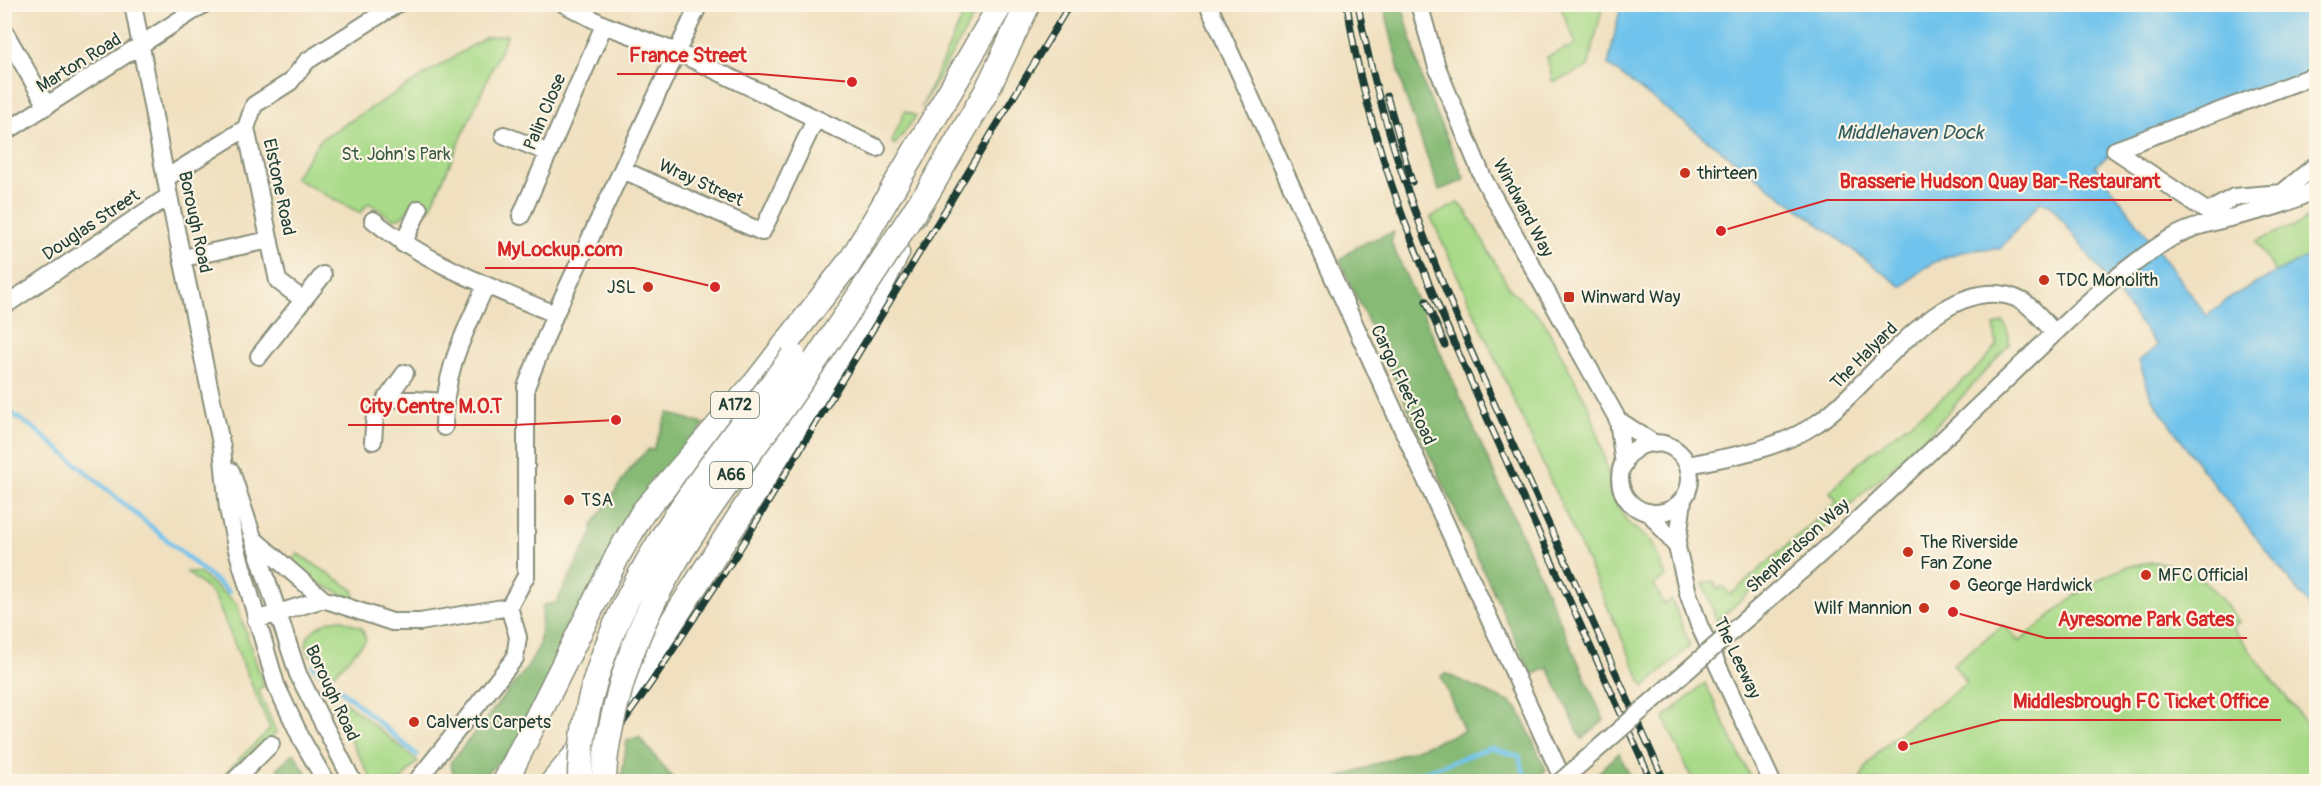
<svg xmlns="http://www.w3.org/2000/svg" width="2321" height="786" font-family="Pangolin,sans-serif">
<style>
.green{fill:#a9da89;stroke:#648c5e;stroke-width:1.5}
.forest{fill:#86ba75;stroke:#527c54;stroke-width:1.5}
.water{fill:#6fc3ec;stroke:#478090;stroke-width:1.5}
.lines{fill:none;stroke-linecap:round;stroke-linejoin:round}
.stream{stroke:#6fc3ec;stroke-width:4.5}
.minor-casing{stroke:#888e7a;stroke-width:20}
.highway-casing{stroke:#888e7a;stroke-width:27}
.minor{stroke:#fff;stroke-width:16}
.highway{stroke:#fff;stroke-width:24}
.rail-casing{stroke:#1f3d34;stroke-width:7}
.rail{stroke:#fcf5e5;stroke-width:4.5;stroke-dasharray:14;stroke-linecap:butt}
.minor-bridge-casing{stroke:#888e7a;stroke-width:20;stroke-linecap:butt}
.highway-bridge-casing{stroke:#888e7a;stroke-width:27;stroke-linecap:butt}
.minor-bridge{stroke:#fff;stroke-width:16}
.highway-bridge{stroke:#fff;stroke-width:24}
.poi-dot{fill:#c8321e;stroke:#fcf5e5;stroke-width:2}
.labels{text-anchor:middle;dominant-baseline:central;stroke-width:4.5;stroke-linejoin:round;paint-order:stroke}
.shield{fill:#fcf5e5;stroke:#617469;stroke-width:1.5}
.shield-label{font-size:16px;font-weight:bold;fill:#1f3d34}
.street-label{font-size:18px;fill:#1f3d34;stroke:#fcf5e5}
.park-label{font-size:18px;fill:#3b5c45;stroke:#fcf5e5}
.poi-label{font-size:18px;fill:#1f3d34;stroke:#fcf5e5;text-anchor:start}
.water-label{font-size:20px;font-style:italic;fill:#335e62;stroke:#fcf5e5}
.leader{fill:none;stroke:#d62828;stroke-width:2}
.callout-dot{fill:#d62828;stroke:#fcf5e5;stroke-width:2}
.callout-label{font-size:20px;text-anchor:middle;font-weight:bold;fill:#d62828;stroke:#fcf5e5;stroke-width:4.5;stroke-linejoin:round;paint-order:stroke}
</style>
<rect width="100%" height="100%" fill="#fcf5e5"/>
<filter id="ink" filterUnits="userSpaceOnUse"><feTurbulence type="fractalNoise" baseFrequency=".0167" numOctaves="2"/><feDisplacementMap in="SourceGraphic" scale="12" xChannelSelector="R" yChannelSelector="G"/><feConvolveMatrix kernelMatrix="1 2 1 2 8 2 1 2 1" color-interpolation-filters="sRGB"/></filter>
<filter id="wash" filterUnits="userSpaceOnUse"><feTurbulence type="fractalNoise" baseFrequency=".008" numOctaves="4" result="noise"/><feDisplacementMap in="SourceGraphic" scale="24" xChannelSelector="R" yChannelSelector="G"/><feGaussianBlur stdDeviation="1.35" result="paint"/><feColorMatrix in="noise" values="0 0 0 0 0 0 0 0 0 0 0 0 0 0 0 0 0 1.4 0 .05"/><feComposite in="paint" operator="in"/></filter>
<g filter="url(#wash)">
<rect width="100%" height="100%" fill="#f0e0bf"/>
<path class="green" d="M 968,5 L 980,5 L 921,108 Z
M 1560,5 L 1603,5 L 1588,67 L 1553,82 L 1547,57 L 1576,44 Z
M 507,35 L 429,211 L 412,205 L 401,217 L 393,219 L 369,203 L 360,213 L 294,178 L 321,139 L 486,37 Z
M 905,111 L 916,116 L 895,145 L 892,143 L 893,139 Z
M 1458,203 L 1466,211 L 1510,289 L 1543,320 L 1591,411 L 1607,468 L 1610,492 L 1628,523 L 1652,542 L 1666,577 L 1654,584 L 1664,604 L 1672,600 L 1690,646 L 1644,687 L 1431,217 Z
M 2316,214 L 2316,252 L 2276,273 L 2256,241 L 2296,225 Z
M 2004,322 L 2009,335 L 2009,345 L 1919,444 L 1717,621 L 1703,583 L 1713,581 L 1718,590 L 1723,586 L 1730,595 L 1837,502 L 1830,492 C 1879,436 1949,404 1997,346 L 1994,326 Z
M 298,554 L 354,590 L 353,593 L 355,597 L 353,599 L 316,582 L 290,564 Z
M 2154,562 C 2198,566 2213,588 2239,622 L 2232,627 L 2316,736 L 2316,781 L 1859,781 C 1876,741 1933,710 1967,683 L 1953,664 L 2004,625 L 2019,642 C 2059,610 2100,565 2154,562 Z
M 187,572 L 199,573 L 236,603 L 264,686 L 258,689 L 276,732 L 229,775 L 225,773 L 270,729 L 214,595 Z
M 340,619 L 362,628 L 366,640 L 334,674 C 327,668 313,660 308,652 C 299,633 326,620 340,619 Z
M 1705,683 L 1752,781 L 1693,781 L 1664,718 Z
M 343,700 L 418,761 L 400,781 L 373,781 L 332,707 Z"/>
<path class="forest" d="M 1384,5 L 1402,5 L 1423,83 L 1465,180 L 1439,190 L 1404,92 Z
M 1394,232 L 1391,242 L 1604,720 L 1582,739 L 1548,668 L 1532,675 L 1340,261 C 1354,245 1374,239 1394,232 Z
M 668,413 L 704,424 L 512,751 L 477,781 L 456,781 L 450,763 L 527,668 L 539,646 L 543,605 L 556,603 L 592,534 L 592,526 L 634,463 L 649,449 L 653,450 Z
M 1446,674 L 1511,703 L 1519,710 L 1546,770 L 1532,781 L 1331,781 L 1464,731 L 1441,676 Z
M 639,737 L 675,781 L 621,781 L 627,740 Z
M 294,753 L 311,781 L 285,781 L 277,768 Z
M 1619,753 L 1632,781 L 1600,781 L 1597,774 Z"/>
<path class="water" d="M 1621,5 L 2316,5 L 2316,75 L 2115,150 L 2095,166 L 2207,316 L 2232,296 L 2316,252 L 2316,614 L 2195,460 L 2151,397 L 2139,361 L 2157,346 L 2050,204 L 2040,202 L 2000,249 C 1960,247 1930,259 1902,287 L 1608,65 Z"/>
<g class="lines">
<path class="stream" d="M 4,408 L 36,430 L 229,592
M 313,666 L 417,755
M 437,777 L 440,782
M 1396,782 L 1490,748 L 1519,756 L 1527,782"/>
</g>
</g>
<g filter="url(#ink)">
<g class="lines">
<g class="minor-casing">
<path id="minor" d="M 133,4 L 169,196 L 222,448 L 228,509 L 236,546 L 276,685 L 302,740 L 326,782
M 564,4 L 604,25 L 677,52 L 877,148
M 1208,4 L 1564,782
M 1419,4 L 1437,67 L 1483,178 L 1618,420 L 1655,444
M 4,31 L 47,106
M 2316,75 L 2115,150 L 2208,212 L 2234,197 L 2282,193 L 2316,165
M 4,133 L 204,4
M 504,135 L 549,153
M 623,170 L 762,232 L 815,120
M 166,178 L 246,128
M 521,216 L 604,25
M 373,220 C 426,263 492,288 555,314
M 403,244 L 419,209
M 183,258 L 270,240
M 302,299 L 278,281 L 246,128 L 254,105 L 290,82 L 307,61 L 397,4
M 4,306 L 169,196
M 259,356 L 323,275
M 386,398 L 444,402
M 1618,420 L 1624,465
M 444,427 C 444,369 463,337 486,285
M 373,441 L 375,415 L 405,373
M1620 478a35 35 0 1 1 70 0a35 35 0 1 1-70 0Z
M 1688,465 C 1732,456 1777,450 1816,424 C 1871,388 1947,262 2022,301 C 2034,308 2045,323 2055,333
M 231,471 L 298,674 L 353,782
M 1649,512 L 1677,547 L 1688,593 L 1699,625 L 1772,782
M 255,540 L 323,599
M 1677,547 L 1683,500
M 1802,570 C 1874,507 1942,440 2012,374 C 2060,328 2107,280 2163,243 C 2205,214 2271,218 2316,188
M 256,620 L 323,599 L 392,622 L 420,622 L 509,607 L 526,576 L 526,387 L 555,314 L 699,4
M 233,782 L 271,744
M 416,782 L 515,658 L 518,637 L 509,607"/>
</g>
<g class="highway-casing">
<path id="highway" d="M 914,216 L 986,92 L 1028,4
M 846,269 L 1001,4
M 505,782 L 618,555 L 643,512 L 757,381 L 854,256
M 553,782 L 623,698 L 752,497 L 878,291 L 897,253"/>
</g>
<use href="#minor" class="minor"/>
<use href="#highway" class="highway"/>
<g class="rail-casing">
<path id="rail" d="M 1347,4 C 1367,146 1426,281 1484,411 C 1539,535 1596,658 1652,782
M 1358,4 C 1387,164 1451,309 1518,456 C 1567,564 1616,673 1665,782
M 1387,96 L 1412,182
M 1426,301 L 1445,345
M 581,782 L 651,683 L 738,552 L 1070,4"/>
</g>
<use href="#rail" class="rail"/>
<g class="minor-bridge-casing">
<path id="minor-bridge" d="M 1560,782 L 1802,570"/>
</g>
<g class="highway-bridge-casing">
<path id="highway-bridge" d="M 580,782 C 579,621 702,478 793,356
M 604,782 C 604,756 610,730 616,705 C 644,583 718,498 789,399 C 835,333 879,266 923,198"/>
</g>
<use href="#minor-bridge" class="minor-bridge"/>
<use href="#highway-bridge" class="highway-bridge"/>
</g>
</g>
<g class="poi-dot">
<circle cx="1685" cy="173" r="6"/>
<circle cx="2044" cy="280" r="6"/>
<circle cx="648" cy="287" r="6"/>
<rect x="1563" y="291" width="12" height="12" rx="3"/>
<circle cx="569" cy="500" r="6"/>
<circle cx="1908" cy="552" r="6"/>
<circle cx="2146" cy="575" r="6"/>
<circle cx="1955" cy="585" r="6"/>
<circle cx="1924" cy="608" r="6"/>
<circle cx="414" cy="722" r="6"/>
</g>
<g class="labels">
<g class="shield">
<rect x="711" y="392" width="48" height="26" rx="4.5"/>
<rect x="710" y="462" width="42" height="26" rx="4.5"/>
</g>
<g class="shield-label">
<text x="735" y="405">A172</text>
<text x="731" y="475">A66</text>
</g>
<g class="street-label">
<text transform="translate(79 63) rotate(-32)">Marton Road</text>
<text transform="translate(545 112) rotate(-67)">Palin Close</text>
<text transform="translate(701 183) rotate(24)">Wray Street</text>
<text transform="translate(279 187) rotate(78)">Elstone Road</text>
<text transform="translate(1523 208) rotate(62)">Windward Way</text>
<text transform="translate(195 222) rotate(78)">Borough Road</text>
<text transform="translate(91 225) rotate(-34)">Douglas Street</text>
<text transform="translate(1864 356) rotate(-45)">The Halyard</text>
<text transform="translate(1403 385) rotate(65)">Cargo Fleet Road</text>
<text transform="translate(1798 546) rotate(-42)">Shepherdson Way</text>
<text transform="translate(1737 658) rotate(65)">The Leeway</text>
<text transform="translate(332 693) rotate(65)">Borough Road</text>
</g>
<g class="park-label">
<text x="396" y="154">St. John's Park</text>
</g>
<g class="poi-label">
<text x="1697" y="173">thirteen</text>
<text x="2056" y="280">TDC Monolith</text>
<text x="636" y="287" text-anchor="end">JSL</text>
<text x="1581" y="297">Winward Way</text>
<text x="581" y="500">TSA</text>
<text x="1920" y="542">The Riverside<tspan x="1920" dy="21">Fan Zone</tspan></text>
<text x="2158" y="575">MFC Official</text>
<text x="1967" y="585">George Hardwick</text>
<text x="1912" y="608" text-anchor="end">Wilf Mannion</text>
<text x="426" y="722">Calverts Carpets</text>
</g>
<g class="water-label">
<text x="1910" y="132">Middlehaven Dock</text>
</g>
</g>
<path class="leader" d="M852 82L759 74H617M1721 231L1827 200H2172M715 287L634 268H485M616 420L514 425H348M1953 612L2046 638H2247M1903 746L2001 720H2281"/>
<g class="callout-dot">
<circle cx="852" cy="82" r="6"/>
<circle cx="1721" cy="231" r="6"/>
<circle cx="715" cy="287" r="6"/>
<circle cx="616" cy="420" r="6"/>
<circle cx="1953" cy="612" r="6"/>
<circle cx="1903" cy="746" r="6"/>
</g>
<g class="callout-label">
<text x="688" y="62">France Street</text>
<text x="2000" y="188">Brasserie Hudson Quay Bar-Restaurant</text>
<text x="560" y="256">MyLockup.com</text>
<text x="431" y="413">City Centre M.O.T</text>
<text x="2146" y="626">Ayresome Park Gates</text>
<text x="2141" y="708">Middlesbrough FC Ticket Office</text>
</g>
<rect width="2321" height="786" fill="none" stroke="#fcf5e5" stroke-width="24"/>
</svg>
